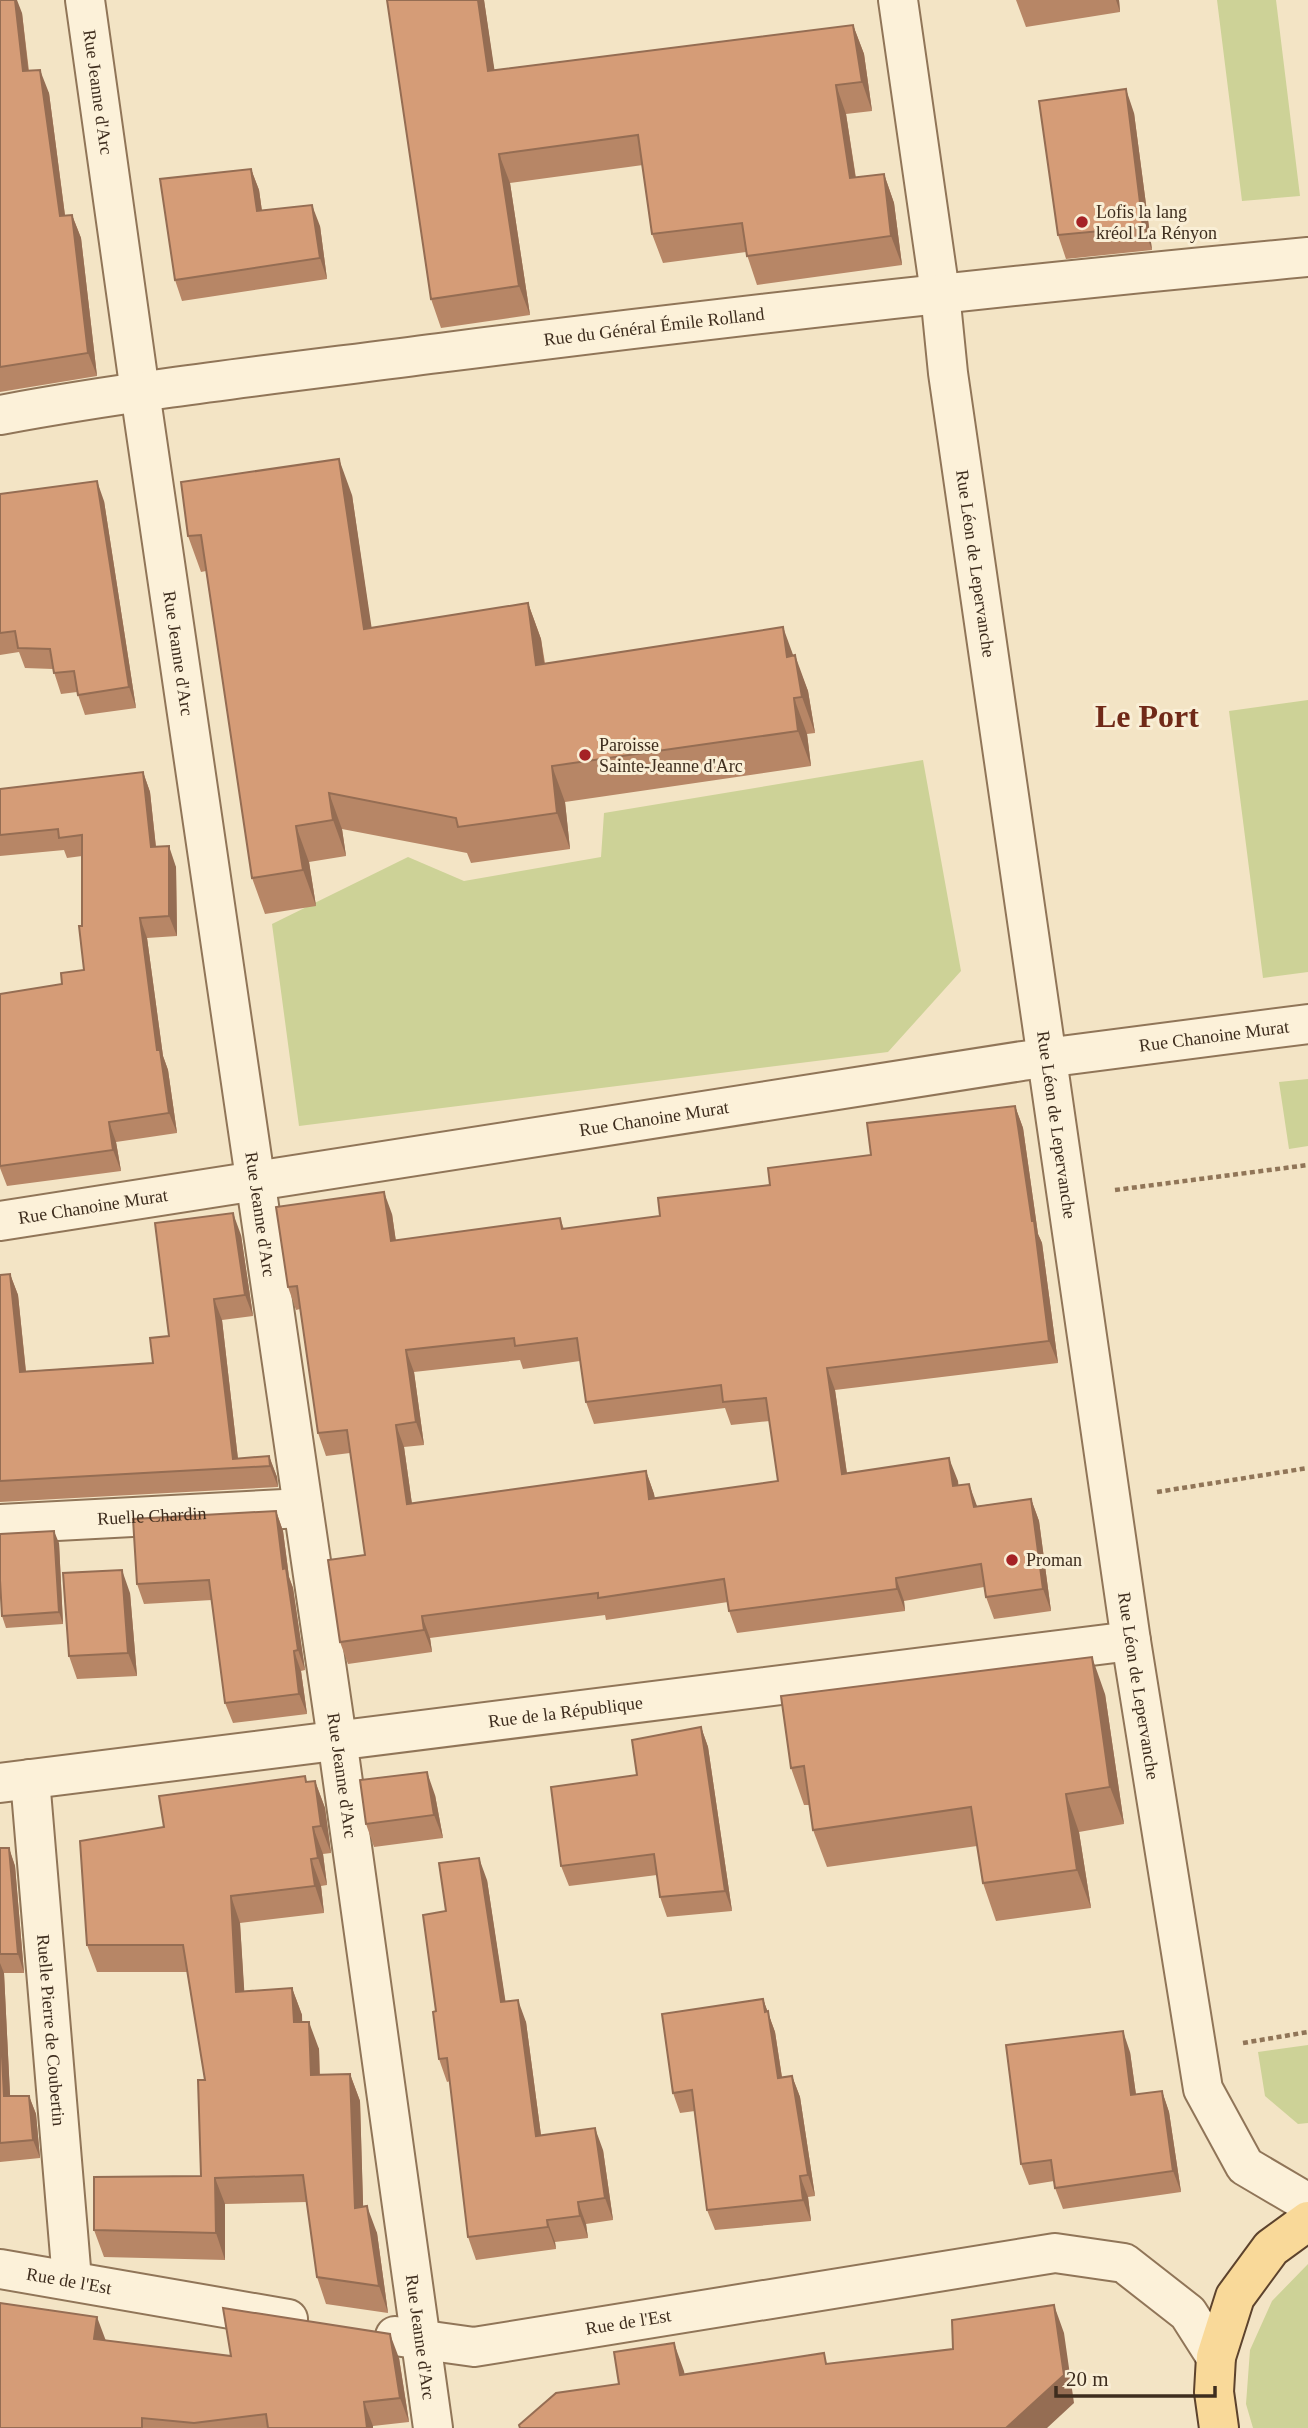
<svg xmlns="http://www.w3.org/2000/svg" width="1308" height="2428" font-family="'Times New Roman',serif">
<style>
.green{fill:#cdd297}
.lines{fill:none;stroke-linecap:round;stroke-linejoin:round}
.minor-casing{stroke:#907558;stroke-width:42}
.major-casing{stroke:#5d432d;stroke-width:42}
.path{stroke:#907558;stroke-width:4.5;stroke-dasharray:5 3.5;stroke-linecap:butt}
.minor{stroke:#fcf1d9;stroke-width:38}
.major{stroke:#f9d999;stroke-width:38}
.wall{fill:#b78666;fill-rule:evenodd}
.shaded-wall{fill:#956d53}
.building{fill:#d59c77;stroke:#956d53;stroke-width:2;fill-rule:evenodd}
.poi-dot{fill:#a52225;stroke:#f9eed5;stroke-width:2.5}
.labels{text-anchor:middle;dominant-baseline:central;stroke-width:6;stroke-linejoin:round;paint-order:stroke}
.street-label{font-size:18px;fill:#3e2d1e;stroke:#f9eed5}
.poi-label{font-size:18px;fill:#3e2d1e;stroke:#f9eed5;text-anchor:start}
.town-label{font-size:32px;font-weight:bold;fill:#702918;stroke:#f9eed5}
</style>
<rect width="100%" height="100%" fill="#f3e4c5"/>
<path class="green" d="M 1217,0 L 1276,0 L 1300,196 L 1242,201 Z
M 1308,700 L 1308,972 L 1263,978 L 1229,711 Z
M 923,760 L 961,971 L 888,1052 L 299,1126 L 272,924 L 408,857 L 464,881 L 601,857 L 604,813 Z
M 1308,1079 L 1308,1146 L 1289,1149 L 1279,1082 Z
M 1308,2045 L 1308,2123 L 1298,2124 L 1265,2096 L 1258,2052 Z
M 1308,2264 L 1308,2428 L 1253,2428 L 1246,2404 L 1250,2350 L 1272,2301 Z"/>
<g class="lines">
<g class="minor-casing">
<g id="minor">
<path id="s1" d="M 85,0 L 140,392 L 337,1739 L 433,2428"/>
<path id="s2" d="M 898,0 L 940,293 L 948,373 L 1131,1641 L 1203,2089 L 1245,2166 L 1308,2203"/>
<path id="s3" d="M 0,415 C 145,388 293,372 439,353 C 728,316 1018,284 1308,257"/>
<path id="s4" d="M 0,1221 L 1022,1061 L 1308,1024"/>
<path id="s5" d="M 0,1524 L 303,1508"/>
<path id="s6" d="M 30,1779 L 72,2280"/>
<path id="s7" d="M 0,1783 L 1131,1641"/>
<path id="s8" d="M 0,2269 L 288,2319"/>
<path id="s9" d="M 395,2336 L 474,2347 L 1055,2253 L 1124,2263 L 1188,2313 L 1216,2357"/>
</g>
</g>
<g class="major-casing">
<path id="major" d="M 1219,2428 L 1214,2392 L 1216,2357 L 1235,2297 L 1271,2248 L 1308,2221"/>
</g>
<path class="path" d="M 1115,1190 L 1308,1165
M 1157,1492 L 1308,1468
M 1243,2043 L 1308,2032"/>
<use href="#minor" class="minor"/>
<use href="#major" class="major"/>
</g>
<path class="wall" d="M 0,0 L 22,13 L 29,71 L 49,93 L 65,215 L 72,215 L 81,238 L 97,376 L 0,392 Z
M 387,0 L 484,0 L 494,70 L 853,25 L 864,54 L 872,111 L 846,114 L 856,178 L 884,174 L 894,203 L 902,265 L 757,285 L 746,252 L 663,263 L 652,234 L 643,165 L 510,183 L 530,315 L 441,328 L 431,299 Z
M 1016,0 L 1119,0 L 1120,12 L 1026,27 Z
M 1134,113 L 1152,250 L 1066,259 L 1058,235 Z
M 251,169 L 259,190 L 262,211 L 320,226 L 327,279 L 182,301 L 175,280 Z
M 0,494 L 104,501 L 136,708 L 85,715 L 77,692 L 61,694 L 53,669 L 25,668 L 19,652 L 0,655 Z
M 352,495 L 371,628 L 528,603 L 541,639 L 545,663 L 794,656 L 808,691 L 815,733 L 807,734 L 811,766 L 565,802 L 570,849 L 471,863 L 467,853 L 342,829 L 346,856 L 309,862 L 316,906 L 265,914 L 252,878 L 206,571 L 201,572 L 188,536 Z
M 143,772 L 150,792 L 156,847 L 176,867 L 177,936 L 147,938 L 163,1056 L 168,1070 L 177,1133 L 116,1142 L 121,1171 L 7,1186 L 0,1168 L 0,994 L 62,984 L 84,970 L 82,926 L 82,856 L 67,858 L 64,850 L 0,856 L 0,789 Z
M 1015,1106 L 1023,1128 L 1038,1234 L 1042,1243 L 1058,1363 L 835,1390 L 847,1473 L 958,1481 L 958,1485 L 977,1506 L 1031,1499 L 1039,1521 L 1051,1611 L 994,1619 L 986,1597 L 984,1587 L 904,1601 L 905,1611 L 737,1633 L 729,1611 L 728,1602 L 606,1620 L 605,1615 L 430,1638 L 432,1652 L 348,1664 L 340,1642 L 365,1555 L 350,1453 L 326,1456 L 318,1433 L 300,1309 L 296,1310 L 288,1287 L 392,1214 L 396,1241 L 560,1218 L 564,1229 L 660,1216 L 871,1155 ZM 520,1360 L 523,1369 L 580,1361 L 586,1402 L 594,1424 L 725,1408 L 731,1425 L 770,1421 L 778,1481 L 655,1498 L 654,1494 L 646,1471 L 412,1504 L 404,1447 L 424,1445 L 414,1372 Z
M 241,1235 L 253,1316 L 222,1320 L 238,1459 L 269,1456 L 277,1477 L 278,1487 L 0,1502 L 0,1275 L 10,1274 L 18,1295 L 26,1371 L 153,1363 L 169,1336 Z
M 276,1511 L 283,1531 L 289,1577 L 293,1588 L 305,1670 L 301,1671 L 307,1714 L 233,1723 L 225,1703 L 212,1600 L 144,1604 L 137,1584 Z
M 59,1543 L 63,1624 L 6,1628 L 2,1616 Z
M 130,1593 L 137,1676 L 77,1679 L 69,1656 Z
M 1105,1694 L 1124,1824 L 1079,1832 L 1091,1908 L 996,1921 L 983,1883 L 977,1846 L 827,1867 L 813,1830 L 809,1805 L 804,1805 L 791,1768 Z
M 701,1727 L 708,1747 L 732,1911 L 667,1917 L 660,1897 L 657,1875 L 569,1886 L 561,1866 L 637,1775 Z
M 315,1781 L 325,1808 L 331,1853 L 323,1854 L 327,1885 L 321,1886 L 324,1913 L 240,1923 L 244,1991 L 292,1988 L 302,2015 L 302,2022 L 319,2049 L 320,2075 L 350,2074 L 360,2101 L 363,2207 L 377,2233 L 388,2313 L 326,2304 L 317,2277 L 307,2202 L 225,2204 L 225,2260 L 104,2257 L 94,2230 L 201,2176 L 205,2080 L 187,1972 L 97,1972 L 87,1945 L 164,1827 L 308,1782 Z
M 435,1795 L 443,1838 L 374,1847 L 366,1824 Z
M 0,1848 L 9,1848 L 15,1866 L 24,1973 L 4,1973 L 10,2096 L 29,2096 L 36,2114 L 40,2158 L 0,2162 Z
M 487,1880 L 505,2001 L 526,2022 L 541,2135 L 603,2150 L 613,2220 L 586,2224 L 588,2238 L 555,2242 L 556,2249 L 476,2260 L 468,2237 L 450,2081 L 447,2082 L 439,2059 L 436,2011 L 446,1911 Z
M 763,1999 L 775,2032 L 782,2077 L 792,2076 L 800,2097 L 815,2196 L 808,2197 L 811,2221 L 715,2230 L 707,2210 L 695,2111 L 680,2113 L 673,2093 Z
M 1130,2052 L 1136,2095 L 1162,2091 L 1169,2112 L 1181,2192 L 1063,2209 L 1055,2188 L 1054,2181 L 1029,2185 L 1021,2164 Z
M 106,2341 L 231,2356 L 399,2358 L 409,2422 L 373,2426 L 373,2428 L 0,2428 Z"/>
<path class="shaded-wall" d="M 15,0 L 17,0 L 22,13 L 31,95 L 23,71 Z
M 478,0 L 484,0 L 499,100 L 488,71 Z
M 1116,0 L 1119,0 L 1120,12 Z
M 853,25 L 864,54 L 872,111 L 862,82 Z
M 40,70 L 49,93 L 68,239 L 60,216 Z
M 836,85 L 846,114 L 860,207 L 850,178 Z
M 1126,89 L 1134,113 L 1152,250 L 1143,227 Z
M 499,154 L 510,183 L 530,315 L 519,286 Z
M 251,169 L 259,190 L 265,233 L 257,211 Z
M 884,174 L 894,203 L 902,265 L 891,236 Z
M 312,205 L 320,226 L 327,279 L 320,258 Z
M 72,215 L 81,238 L 97,376 L 88,353 Z
M 339,459 L 352,495 L 377,664 L 364,629 Z
M 97,481 L 104,501 L 136,708 L 129,687 Z
M 528,603 L 541,639 L 549,700 L 536,665 Z
M 783,627 L 796,663 L 787,657 Z
M 795,655 L 808,691 L 815,733 L 802,697 Z
M 794,698 L 807,734 L 811,766 L 798,731 Z
M 552,766 L 565,802 L 570,849 L 557,813 Z
M 143,772 L 150,792 L 158,867 L 151,847 Z
M 329,793 L 342,829 L 346,856 L 333,820 Z
M 296,826 L 309,862 L 316,906 L 303,870 Z
M 169,846 L 176,867 L 177,936 L 169,916 Z
M 140,918 L 147,938 L 163,1056 L 168,1070 L 177,1133 L 169,1113 L 157,1050 Z
M 1015,1106 L 1023,1128 L 1038,1234 L 1042,1243 L 1058,1363 L 1049,1341 Z
M 109,1122 L 116,1142 L 121,1171 L 113,1150 Z
M 384,1192 L 392,1214 L 399,1264 L 391,1241 Z
M 233,1213 L 241,1235 L 253,1316 L 245,1295 Z
M 10,1274 L 18,1295 L 28,1393 L 20,1372 Z
M 214,1299 L 222,1320 L 239,1468 L 233,1459 Z
M 406,1350 L 414,1372 L 424,1445 L 416,1422 Z
M 827,1368 L 835,1390 L 850,1496 L 842,1474 Z
M 396,1425 L 404,1447 L 415,1526 L 407,1504 Z
M 269,1456 L 277,1477 L 278,1487 L 270,1466 Z
M 949,1458 L 958,1481 L 961,1508 L 953,1486 Z
M 646,1471 L 654,1494 L 657,1521 L 649,1499 Z
M 969,1484 L 977,1506 L 982,1529 L 974,1507 Z
M 1031,1499 L 1039,1521 L 1051,1611 L 1043,1589 Z
M 276,1511 L 283,1531 L 289,1577 L 293,1588 L 305,1670 L 298,1650 L 283,1569 Z
M 54,1531 L 59,1543 L 63,1624 L 59,1612 Z
M 122,1570 L 130,1593 L 137,1676 L 128,1653 Z
M 896,1578 L 904,1601 L 905,1611 L 897,1589 Z
M 422,1616 L 430,1638 L 432,1652 L 424,1630 Z
M 294,1651 L 301,1671 L 307,1714 L 299,1694 Z
M 1092,1657 L 1105,1694 L 1124,1824 L 1110,1787 Z
M 701,1727 L 708,1747 L 732,1911 L 725,1891 Z
M 427,1772 L 435,1795 L 443,1838 L 434,1815 Z
M 315,1781 L 325,1808 L 331,1853 L 321,1826 Z
M 1066,1794 L 1079,1832 L 1091,1908 L 1077,1870 Z
M 313,1827 L 323,1854 L 327,1885 L 318,1858 Z
M 9,1848 L 15,1866 L 24,1973 L 18,1954 Z
M 479,1858 L 487,1880 L 509,2024 L 501,2002 Z
M 311,1859 L 321,1886 L 324,1913 L 315,1886 Z
M 231,1896 L 240,1923 L 246,2018 L 236,1992 Z
M 0,1963 L 4,1973 L 11,2114 L 4,2096 L 0,2017 Z
M 292,1988 L 302,2015 L 303,2049 L 294,2022 Z
M 763,1999 L 775,2032 L 785,2098 L 778,2078 Z
M 518,2000 L 526,2022 L 544,2158 L 536,2136 Z
M 309,2022 L 319,2049 L 320,2102 L 311,2075 Z
M 1123,2031 L 1130,2052 L 1139,2116 L 1131,2095 Z
M 350,2074 L 360,2101 L 364,2235 L 355,2208 Z
M 792,2076 L 800,2097 L 815,2196 L 808,2175 Z
M 1162,2091 L 1169,2112 L 1181,2192 L 1173,2171 Z
M 29,2096 L 36,2114 L 40,2158 L 33,2140 Z
M 595,2128 L 603,2150 L 613,2220 L 605,2198 Z
M 800,2176 L 808,2197 L 811,2221 L 803,2200 Z
M 215,2178 L 225,2204 L 225,2260 L 216,2233 Z
M 578,2202 L 586,2224 L 588,2238 L 580,2216 Z
M 367,2206 L 377,2233 L 388,2313 L 379,2286 Z
M 547,2220 L 555,2242 L 556,2249 L 548,2227 Z
M 1054,2305 L 1064,2333 L 1074,2403 L 1047,2428 L 1006,2428 Z
M 97,2317 L 106,2341 L 94,2339 Z
M 390,2334 L 399,2358 L 409,2422 L 400,2398 Z
M 674,2343 L 684,2371 L 690,2403 L 680,2375 Z
M 364,2402 L 373,2426 L 373,2428 L 367,2428 Z"/>
<path class="building" d="M 0,0 L 15,0 L 23,71 L 40,70 L 60,216 L 72,215 L 88,353 L 0,367 Z
M 387,0 L 478,0 L 488,71 L 853,25 L 862,82 L 836,85 L 850,178 L 884,174 L 891,236 L 747,256 L 742,223 L 652,234 L 638,135 L 499,154 L 519,286 L 431,299 Z
M 1126,89 L 1143,227 L 1058,235 L 1039,101 Z
M 251,169 L 257,211 L 312,205 L 320,258 L 175,280 L 160,179 Z
M 339,459 L 364,629 L 528,603 L 536,665 L 783,627 L 787,657 L 795,655 L 802,697 L 794,698 L 798,731 L 552,766 L 557,813 L 458,827 L 456,818 L 329,793 L 333,820 L 296,826 L 303,870 L 252,878 L 201,535 L 188,536 L 181,482 Z
M 97,481 L 129,687 L 78,695 L 74,671 L 54,673 L 50,649 L 18,648 L 15,631 L 0,633 L 0,494 Z
M 143,772 L 151,847 L 169,846 L 169,916 L 140,918 L 157,1050 L 160,1050 L 169,1113 L 109,1122 L 113,1150 L 0,1166 L 0,994 L 62,984 L 61,973 L 84,970 L 79,926 L 82,926 L 82,835 L 59,838 L 58,829 L 0,835 L 0,789 Z
M 1015,1106 L 1032,1221 L 1034,1221 L 1049,1341 L 827,1368 L 842,1474 L 949,1458 L 953,1486 L 969,1484 L 974,1507 L 1031,1499 L 1043,1589 L 986,1597 L 981,1564 L 896,1578 L 897,1589 L 729,1611 L 724,1579 L 598,1598 L 598,1593 L 422,1616 L 424,1630 L 340,1642 L 328,1560 L 365,1555 L 347,1430 L 318,1433 L 297,1286 L 288,1287 L 276,1207 L 384,1192 L 391,1241 L 560,1218 L 562,1229 L 621,1221 L 660,1216 L 658,1198 L 770,1185 L 768,1168 L 871,1155 L 867,1123 ZM 514,1338 L 515,1346 L 577,1338 L 586,1402 L 721,1385 L 723,1402 L 766,1398 L 778,1481 L 649,1499 L 646,1471 L 407,1504 L 396,1425 L 416,1422 L 406,1350 Z
M 233,1213 L 245,1295 L 214,1299 L 233,1459 L 269,1456 L 270,1466 L 0,1481 L 0,1275 L 10,1274 L 20,1372 L 153,1363 L 150,1338 L 169,1336 L 155,1223 Z
M 276,1511 L 283,1569 L 286,1568 L 298,1650 L 294,1651 L 299,1694 L 225,1703 L 209,1580 L 137,1584 L 133,1519 Z
M 54,1531 L 59,1612 L 2,1616 L 0,1580 L 0,1534 Z
M 122,1570 L 128,1653 L 69,1656 L 63,1573 Z
M 1092,1657 L 1110,1787 L 1066,1794 L 1077,1870 L 983,1883 L 971,1807 L 813,1830 L 804,1766 L 791,1768 L 781,1696 Z
M 701,1727 L 725,1891 L 660,1897 L 654,1854 L 561,1866 L 551,1787 L 637,1775 L 632,1740 Z
M 427,1772 L 434,1815 L 366,1824 L 360,1780 Z
M 305,1776 L 306,1782 L 315,1781 L 321,1826 L 313,1827 L 318,1858 L 311,1859 L 315,1886 L 231,1896 L 236,1992 L 292,1988 L 294,2022 L 309,2022 L 311,2075 L 350,2074 L 355,2208 L 367,2206 L 379,2286 L 317,2277 L 303,2175 L 215,2178 L 216,2233 L 94,2230 L 94,2177 L 201,2176 L 198,2080 L 205,2080 L 183,1945 L 87,1945 L 80,1841 L 164,1827 L 159,1796 Z
M 0,1848 L 9,1848 L 18,1954 L 0,1954 Z
M 479,1858 L 501,2002 L 518,2000 L 536,2136 L 595,2128 L 605,2198 L 578,2202 L 580,2216 L 547,2220 L 548,2227 L 468,2237 L 447,2058 L 439,2059 L 433,2012 L 436,2011 L 423,1915 L 446,1911 L 439,1863 Z
M 763,1999 L 765,2012 L 768,2011 L 778,2078 L 792,2076 L 808,2175 L 800,2176 L 803,2200 L 707,2210 L 692,2090 L 673,2093 L 662,2014 Z
M 0,2017 L 4,2096 L 29,2096 L 33,2140 L 0,2143 Z
M 1123,2031 L 1131,2095 L 1162,2091 L 1173,2171 L 1055,2188 L 1051,2160 L 1021,2164 L 1006,2045 Z
M 0,2303 L 97,2317 L 94,2339 L 231,2356 L 223,2308 L 390,2334 L 400,2398 L 364,2402 L 367,2428 L 268,2428 L 266,2414 L 194,2423 L 142,2418 L 142,2428 L 0,2428 Z
M 1054,2305 L 1064,2375 L 1006,2428 L 520,2428 L 519,2425 L 556,2393 L 619,2384 L 614,2352 L 674,2343 L 680,2375 L 824,2353 L 826,2364 L 953,2349 L 952,2320 Z"/>
<g class="poi-dot">
<circle cx="1082" cy="222" r="7"/>
<circle cx="585" cy="755" r="7"/>
<circle cx="1012" cy="1560" r="7"/>
</g>
<g class="labels">
<g class="street-label">
<text stroke="none"><textPath href="#s1" startOffset="93">Rue Jeanne d'Arc</textPath></text>
<text stroke="none"><textPath href="#s3" startOffset="660">Rue du Général Émile Rolland</textPath></text>
<text stroke="none"><textPath href="#s2" startOffset="569">Rue Léon de Lepervanche</textPath></text>
<text stroke="none"><textPath href="#s1" startOffset="660">Rue Jeanne d'Arc</textPath></text>
<text stroke="none"><textPath href="#s4" startOffset="1228">Rue Chanoine Murat</textPath></text>
<text stroke="none"><textPath href="#s4" startOffset="662">Rue Chanoine Murat</textPath></text>
<text stroke="none"><textPath href="#s2" startOffset="1136">Rue Léon de Lepervanche</textPath></text>
<text stroke="none"><textPath href="#s4" startOffset="94">Rue Chanoine Murat</textPath></text>
<text stroke="none"><textPath href="#s1" startOffset="1227">Rue Jeanne d'Arc</textPath></text>
<text stroke="none"><textPath href="#s5" startOffset="152">Ruelle Chardin</textPath></text>
<text stroke="none"><textPath href="#s2" startOffset="1703">Rue Léon de Lepervanche</textPath></text>
<text stroke="none"><textPath href="#s7" startOffset="570">Rue de la République</textPath></text>
<text stroke="none"><textPath href="#s1" startOffset="1794">Rue Jeanne d'Arc</textPath></text>
<text stroke="none"><textPath href="#s6" startOffset="252">Ruelle Pierre de Coubertin</textPath></text>
<text stroke="none"><textPath href="#s8" startOffset="70">Rue de l'Est</textPath></text>
<text stroke="none"><textPath href="#s9" startOffset="236">Rue de l'Est</textPath></text>
<text stroke="none"><textPath href="#s1" startOffset="2361">Rue Jeanne d'Arc</textPath></text>
</g>
<g class="poi-label">
<text x="1096" y="212">Lofis la lang<tspan x="1096" dy="21">kréol La Rényon</tspan></text>
<text x="599" y="745">Paroisse<tspan x="599" dy="21">Sainte-Jeanne d'Arc</tspan></text>
<text x="1026" y="1560">Proman</text>
</g>
<g class="town-label">
<text x="1147" y="716">Le Port</text>
</g>
</g>
<path d="M1056 2386v10h159v-10" fill="none" stroke="#3e2d1e" stroke-width="3.5"/>
<text x="1066" y="2386" font-size="21" fill="#3e2d1e" stroke="#f9eed5" stroke-width="5" paint-order="stroke">20 m</text>
</svg>
